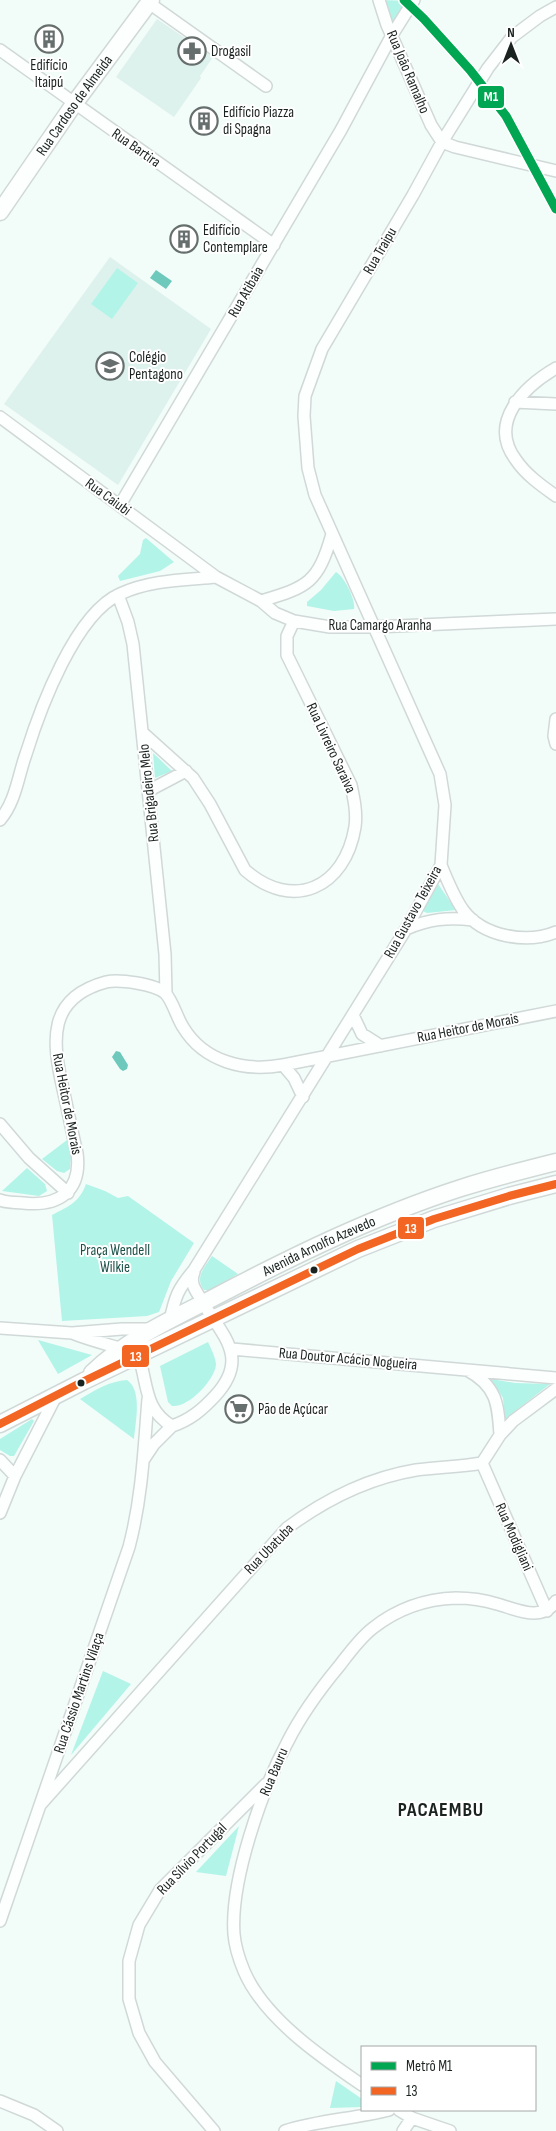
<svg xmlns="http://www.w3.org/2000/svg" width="556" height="2131" font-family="'Sofia Sans Condensed',sans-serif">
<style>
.built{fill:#def2ed}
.green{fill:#b2f4e8}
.water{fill:#6cc9bc}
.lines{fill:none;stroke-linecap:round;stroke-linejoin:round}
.street-casing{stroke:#d0d9d7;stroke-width:14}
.secondary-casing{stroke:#d0d9d7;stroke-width:19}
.street{stroke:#fdfffe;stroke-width:11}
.secondary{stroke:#fdfffe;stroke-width:16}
.bus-1-casing{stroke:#fff;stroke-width:11}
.bus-1{stroke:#f26522;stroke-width:8}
.metro-1-casing{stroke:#fff;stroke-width:12}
.metro-1{stroke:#00a651;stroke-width:9}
.bus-dot{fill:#1b2321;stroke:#fff;stroke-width:2}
.labels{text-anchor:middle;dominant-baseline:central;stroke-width:4;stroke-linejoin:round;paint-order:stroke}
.poi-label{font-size:15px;fill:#1b2321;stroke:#fff;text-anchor:start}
.street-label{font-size:15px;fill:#1b2321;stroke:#fff}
.park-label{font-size:15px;fill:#1c5149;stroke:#fff}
.district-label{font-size:20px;font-weight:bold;letter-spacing:1px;fill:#1b2321;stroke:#fff}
.line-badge{stroke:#fff;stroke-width:2}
.badge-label{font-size:14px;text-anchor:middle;font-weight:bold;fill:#fff}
</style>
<rect width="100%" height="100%" fill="#f2fcf9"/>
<path class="built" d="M 157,19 L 213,57 L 200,76 L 201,78 L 174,117 L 116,77 Z
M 110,257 L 211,329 L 118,485 L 4,404 Z"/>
<path class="green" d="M 381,0 L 409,1 L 394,29 Z
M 117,268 L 138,283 L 112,319 L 91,304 Z
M 146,538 L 174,562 L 160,571 L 120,581 L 118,576 L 140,554 L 143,540 Z
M 336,572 C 344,576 356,600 354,609 L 334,611 L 307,606 L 307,602 L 321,590 Z
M 153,753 L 172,771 L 155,778 Z
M 438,884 L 456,910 L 427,913 L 423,911 Z
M 67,1140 L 71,1156 L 70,1169 L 64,1173 L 57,1171 L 42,1159 Z
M 27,1168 L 45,1184 L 47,1191 L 39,1196 L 2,1191 Z
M 86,1184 L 105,1191 L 118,1198 L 128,1196 L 194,1243 L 171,1281 L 159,1312 L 147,1316 L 62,1321 L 52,1215 C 69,1206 79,1203 86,1184 Z
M 212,1256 L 238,1274 L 211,1290 L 204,1290 C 194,1277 205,1267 212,1256 Z
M 38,1340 L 92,1355 L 58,1374 Z
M 208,1342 C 211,1349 216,1358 216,1365 C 214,1381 188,1408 172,1406 L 168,1402 L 160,1366 Z
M 491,1379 L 515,1383 L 550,1384 L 505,1419 L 503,1398 Z
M 127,1380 C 143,1391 135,1423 134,1439 L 80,1399 C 95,1390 110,1381 127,1380 Z
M 32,1419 L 34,1421 L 14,1456 L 10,1456 L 0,1450 L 0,1439 Z
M 103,1671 L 131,1684 L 71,1755 Z
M 239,1826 L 226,1876 L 196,1872 Z
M 336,2081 L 362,2099 L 362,2107 L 330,2108 Z"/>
<path class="water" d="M 156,270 L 172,281 L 166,289 L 150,278 Z
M 116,1051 L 120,1052 L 128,1065 L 127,1069 L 123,1071 L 120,1069 L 112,1057 Z"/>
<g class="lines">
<g class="street-casing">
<path id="street" d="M 379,0 L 387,25 L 431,125 L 442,142 L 455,147 L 556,171
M 149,3 L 266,86
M 0,50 L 274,245
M 556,368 C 525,386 487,422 516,460 C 526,475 542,486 556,496
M 515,402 L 556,404
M 0,417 L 216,577 L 261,601 L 275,613 L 294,621 L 330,627 L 375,627 L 556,619
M 120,505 L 341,130 L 392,35 L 414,0
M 118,595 L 128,622 L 133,644 L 165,954 L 166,993
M 261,601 C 308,587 318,583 332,534
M 556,719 L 554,736 L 556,744
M 143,733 L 193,778 L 210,804 L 245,870 C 293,912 345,888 355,827 C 357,813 354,799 351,785 L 287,655 L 287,636 L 294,621
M 148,791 L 186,771
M 0,820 C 16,801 18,776 26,754 C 40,709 75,614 120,594 C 150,580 184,580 216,577
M 441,865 C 447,880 454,897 463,910 C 483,937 527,944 556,932
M 406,929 C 429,919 448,917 473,920
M 353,1015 L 362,1034 L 381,1046
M 283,1065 L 294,1078 L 303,1097
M 0,1124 L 29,1158 L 68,1193
M 0,1200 C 7,1203 15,1202 23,1203 C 59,1207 82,1191 77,1153 C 72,1132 68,1111 63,1089 C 52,1041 47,998 106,982 C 119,979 155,984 165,993 C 172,999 177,1018 183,1027 C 204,1062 245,1072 283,1065 L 556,1011
M 170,1321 C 175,1296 178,1289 194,1270 L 406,929 L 441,865 L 445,805 L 440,774 L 315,495 L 308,468 L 304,416 L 305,396 L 322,349 L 413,195 L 442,142 L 488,68 L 512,37 L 540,16 L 556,7
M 0,1328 L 72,1333 L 122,1329 L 153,1329
M 72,1333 C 94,1342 116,1346 138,1354 C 148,1382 143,1409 172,1426 C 190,1420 202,1410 215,1396 C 252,1356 220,1334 199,1296 C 194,1288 190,1282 194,1272
M 232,1349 L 556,1378
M 467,1370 C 497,1386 498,1404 500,1435
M 144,1459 L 154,1444 L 172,1426
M 0,1460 L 15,1476
M 482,1463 L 547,1611
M 0,1513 L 15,1476 L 56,1396
M 40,1805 L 287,1528 C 326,1499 368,1478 416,1470 C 438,1467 460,1467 482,1463 L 500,1435 L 513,1421 L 556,1389
M 0,1921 L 129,1547 C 142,1498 144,1449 148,1399
M 362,2085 C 321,2057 264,2018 244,1971 C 239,1959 235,1947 234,1934 C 230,1881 262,1790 287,1743 C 301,1715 320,1689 340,1665 C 350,1652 360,1638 373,1628 C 397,1609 425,1599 456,1598 C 470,1598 484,1600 497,1604 C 516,1609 542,1623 556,1601
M 0,2101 L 34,2115 L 57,2131
M 399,2110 L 412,2118 L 450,2131
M 214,2131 L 155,2062 L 139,2033 L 129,1999 L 129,1961 L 139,1925 L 160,1890 L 266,1784
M 285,2131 C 319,2120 354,2119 389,2110
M 403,2131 L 412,2118"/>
</g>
<g class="secondary-casing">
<g id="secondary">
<path id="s1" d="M 0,212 L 74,104 L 151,0"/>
<path id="s2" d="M 92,1373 C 126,1340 170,1320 211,1299 C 291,1257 374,1216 461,1188 C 492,1178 524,1170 556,1162"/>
<path d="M 0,1424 L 84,1381 L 358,1249 L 434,1219 L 509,1196 L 556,1184"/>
</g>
</g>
<use href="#street" class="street"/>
<use href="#secondary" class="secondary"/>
<g class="bus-1-casing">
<path id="bus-1" d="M 0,1424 L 84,1381 L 358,1249 L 434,1219 L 509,1196 L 556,1184"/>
</g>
<use href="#bus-1" class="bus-1"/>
<g class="metro-1-casing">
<path id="metro-1" d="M 404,0 L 424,19 L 470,70 L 506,116 L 556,209"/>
</g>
<use href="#metro-1" class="metro-1"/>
</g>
<defs>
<g id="building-ring" transform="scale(1.4375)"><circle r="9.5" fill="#fff" stroke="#666f6d" stroke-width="1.5"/><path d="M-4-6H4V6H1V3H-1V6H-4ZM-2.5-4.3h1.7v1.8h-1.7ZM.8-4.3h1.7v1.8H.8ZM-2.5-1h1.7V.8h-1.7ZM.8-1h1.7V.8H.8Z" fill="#666f6d"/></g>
<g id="pharmacy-ring" transform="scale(1.4375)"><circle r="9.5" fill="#fff" stroke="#666f6d" stroke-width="1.5"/><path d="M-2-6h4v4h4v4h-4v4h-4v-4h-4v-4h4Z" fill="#666f6d"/></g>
<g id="school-ring" transform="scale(1.4375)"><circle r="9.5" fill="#fff" stroke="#666f6d" stroke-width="1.5"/><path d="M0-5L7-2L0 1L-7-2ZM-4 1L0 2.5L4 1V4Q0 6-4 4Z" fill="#666f6d"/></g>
<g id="supermarket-ring" transform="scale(1.4375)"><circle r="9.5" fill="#fff" stroke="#666f6d" stroke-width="1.5"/><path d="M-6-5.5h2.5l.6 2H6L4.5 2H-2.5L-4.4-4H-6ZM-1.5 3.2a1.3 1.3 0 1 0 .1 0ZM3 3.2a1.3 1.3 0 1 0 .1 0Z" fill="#666f6d"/></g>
</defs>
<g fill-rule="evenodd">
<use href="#building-ring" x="49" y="39"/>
<use href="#pharmacy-ring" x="192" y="51"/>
<use href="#building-ring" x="204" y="121"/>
<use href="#building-ring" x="184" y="239"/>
<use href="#school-ring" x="110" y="366"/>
<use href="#supermarket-ring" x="239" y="1409"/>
</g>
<g class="bus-dot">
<circle cx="314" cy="1270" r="4.5"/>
<circle cx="81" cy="1383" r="4.5"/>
</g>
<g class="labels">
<g class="poi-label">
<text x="211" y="51">Drogasil</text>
<text x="49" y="65" text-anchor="middle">Edifício<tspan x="49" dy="17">Itaipú</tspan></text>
<text x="223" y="112">Edifício Piazza<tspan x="223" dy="17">di Spagna</tspan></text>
<text x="203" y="230">Edifício<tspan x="203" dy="17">Contemplare</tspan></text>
<text x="129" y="357">Colégio<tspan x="129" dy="17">Pentagono</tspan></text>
<text x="258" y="1409">Pão de Açúcar</text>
</g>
<g class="street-label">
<text transform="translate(408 72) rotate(67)">Rua João Ramalho</text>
<text stroke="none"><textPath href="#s1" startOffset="130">Rua Cardoso de Almeida</textPath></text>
<text transform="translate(136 148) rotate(35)">Rua Bartira</text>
<text transform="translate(380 251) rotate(-60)">Rua Traipu</text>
<text transform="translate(246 292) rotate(-60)">Rua Atibaia</text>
<text transform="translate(108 497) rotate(36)">Rua Caiubi</text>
<text x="380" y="625">Rua Camargo Aranha</text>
<text transform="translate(331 748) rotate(65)">Rua Livreiro Saraiva</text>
<text transform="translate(149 793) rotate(-96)">Rua Brigadeiro Melo</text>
<text transform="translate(413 912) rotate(-61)">Rua Gustavo Teixeira</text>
<text transform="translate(468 1028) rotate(-11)">Rua Heitor de Morais</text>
<text transform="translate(67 1104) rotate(79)">Rua Heitor de Morais</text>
<text stroke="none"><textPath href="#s2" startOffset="261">Avenida Arnolfo Azevedo</textPath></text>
<text transform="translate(348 1359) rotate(5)">Rua Doutor Acácio Nogueira</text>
<text transform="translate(514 1537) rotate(66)">Rua Modigliani</text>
<text transform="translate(269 1549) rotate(-46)">Rua Ubatuba</text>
<text transform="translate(79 1693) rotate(-71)">Rua Cássio Martins Vilaça</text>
<text transform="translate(274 1772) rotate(-67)">Rua Bauru</text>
<text transform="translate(192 1859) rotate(-46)">Rua Sílvio Portugal</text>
</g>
<g class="park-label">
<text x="115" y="1250">Praça Wendell<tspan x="115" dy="17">Wilkie</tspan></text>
</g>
<g class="district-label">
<text x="441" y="1810">PACAEMBU</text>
</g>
</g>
<g class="line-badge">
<rect x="477" y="85" width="28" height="24" rx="5" fill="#00a651"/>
<rect x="397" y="1216" width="28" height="24" rx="5" fill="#f26522"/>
<rect x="121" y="1344" width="29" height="24" rx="5" fill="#f26522"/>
</g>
<g class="badge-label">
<text x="491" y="101">M1</text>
<text x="411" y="1233">13</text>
<text x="136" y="1361">13</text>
</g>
<rect x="361" y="2046" width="175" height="65" fill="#ffffff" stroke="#a4a7a6"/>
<rect x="371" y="2062" width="25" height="8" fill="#00a651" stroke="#a4a7a6"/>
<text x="406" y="2071" font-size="15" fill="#1b2321">Metrô M1</text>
<rect x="371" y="2087" width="25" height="8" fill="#f26522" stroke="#a4a7a6"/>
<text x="406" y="2096" font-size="15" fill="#1b2321">13</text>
<g transform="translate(511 45)" stroke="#ffffff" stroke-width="4" paint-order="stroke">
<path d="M0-4L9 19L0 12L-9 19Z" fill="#1b2321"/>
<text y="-8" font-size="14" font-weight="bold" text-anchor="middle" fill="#1b2321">N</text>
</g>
</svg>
